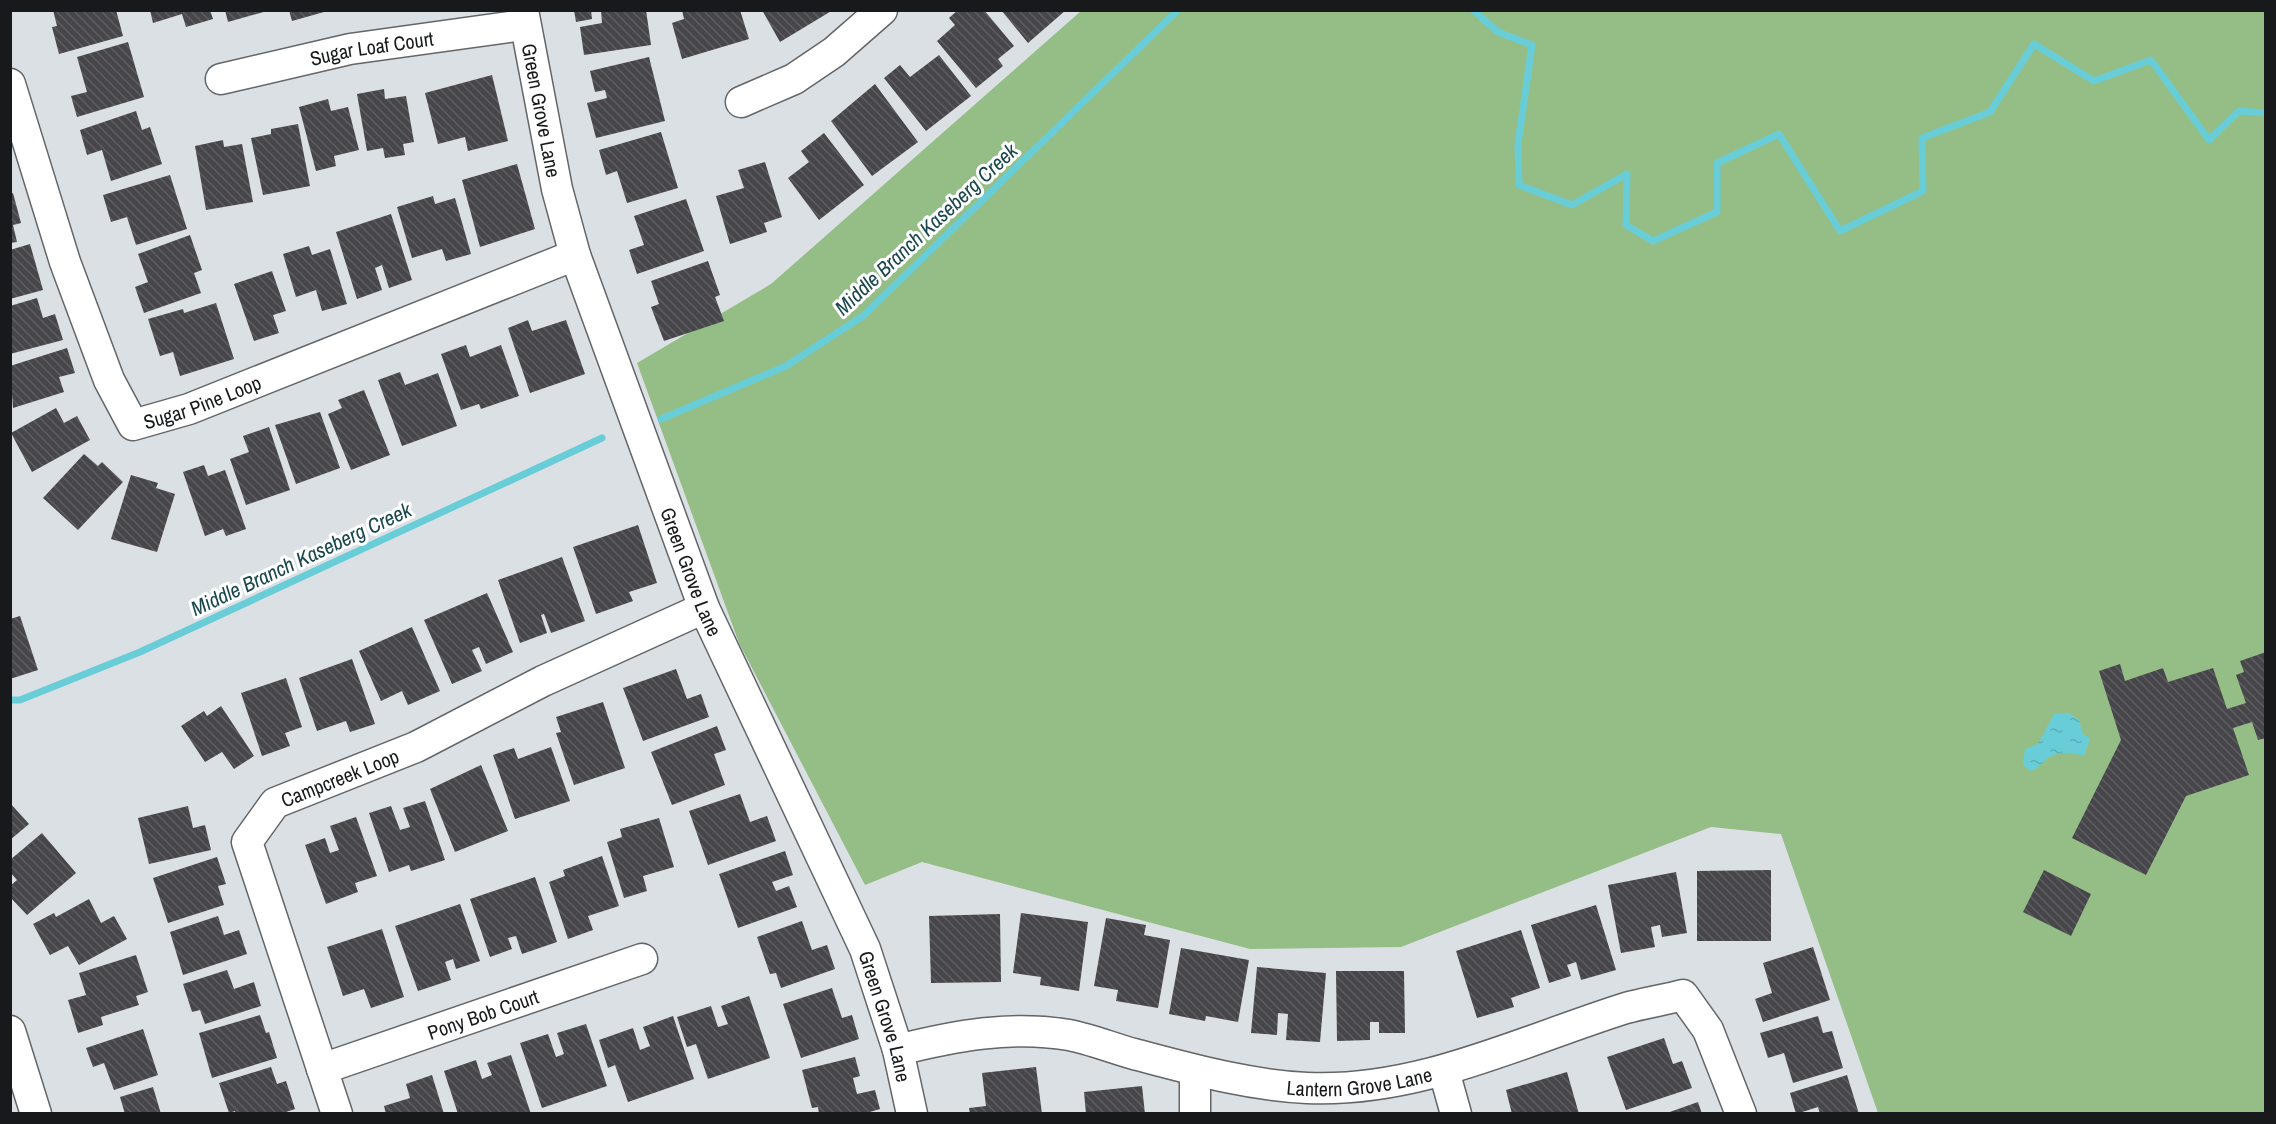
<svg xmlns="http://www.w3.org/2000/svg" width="2276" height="1124" font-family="'Archivo Narrow',sans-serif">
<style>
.green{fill:#95bd86}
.water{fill:url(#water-ripples)}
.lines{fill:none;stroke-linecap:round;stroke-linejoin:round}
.stream{stroke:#69cdd8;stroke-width:7}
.building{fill:url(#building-back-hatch)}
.minor-casing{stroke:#626669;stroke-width:33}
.minor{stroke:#fff;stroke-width:30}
.labels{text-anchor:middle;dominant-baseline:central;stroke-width:6;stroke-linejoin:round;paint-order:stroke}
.street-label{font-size:20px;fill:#17191a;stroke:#fff}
.water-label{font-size:21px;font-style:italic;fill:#19474c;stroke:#fff}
</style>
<defs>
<pattern id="water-ripples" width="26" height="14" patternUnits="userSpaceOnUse" patternTransform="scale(1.5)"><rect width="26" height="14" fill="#69cdd8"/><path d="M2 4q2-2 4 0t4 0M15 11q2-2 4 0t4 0" fill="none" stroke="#5aafb9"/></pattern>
<pattern id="building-back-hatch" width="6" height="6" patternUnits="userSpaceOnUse" patternTransform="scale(1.5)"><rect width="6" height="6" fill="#47464b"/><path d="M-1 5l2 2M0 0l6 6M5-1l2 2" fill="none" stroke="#5e5d61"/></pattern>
</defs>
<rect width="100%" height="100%" fill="#dbe0e4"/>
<path class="green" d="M 1081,11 L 2265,11 L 2265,1113 L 1878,1113 L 1781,834 L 1711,827 L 1401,947 L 1250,949 L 922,862 L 865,885 L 739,643 L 637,363 L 771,284 Z"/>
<path class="water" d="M 2069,713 L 2079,720 L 2083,734 L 2090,738 L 2084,756 C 2071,753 2057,750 2046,760 C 2039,765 2039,769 2030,771 L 2023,764 L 2025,749 L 2038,744 L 2054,714 Z"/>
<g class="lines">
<path class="stream" d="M 1473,10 L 1498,32 L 1532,45 L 1518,144 L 1519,185 L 1572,205 L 1627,174 L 1626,225 L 1653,241 L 1717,212 L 1717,163 L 1779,134 L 1840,231 L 1923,191 L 1922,138 L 1990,112 L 2034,44 L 2094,81 L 2151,60 L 2209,140 L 2239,111 L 2266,113
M 661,419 L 786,366 L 863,316 L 1178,10
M 10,700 L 20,700 L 140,652 L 602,438"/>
</g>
<path class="building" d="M 53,10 L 116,10 L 123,36 L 59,54 L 52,27 L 57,26 Z
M 150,10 L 210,10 L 213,19 L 186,27 L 182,14 L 153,23 Z
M 225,10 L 267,10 L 267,11 L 228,22 Z
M 289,10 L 324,10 L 324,12 L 292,21 Z
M 574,10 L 591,10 L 592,19 L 576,22 Z
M 601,10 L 646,10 L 651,45 L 584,55 L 580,27 L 602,23 Z
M 682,10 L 740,10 L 749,39 L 682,59 L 672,23 L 684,19 Z
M 762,10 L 833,10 L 780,42 Z
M 958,10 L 984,10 L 1014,46 L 998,59 L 1003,66 L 976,88 L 937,41 L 955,25 L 949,18 Z
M 1001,10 L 1066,10 L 1028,43 Z
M 128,42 L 144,97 L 77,117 L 71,96 L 87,92 L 77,57 Z
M 939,55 L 971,96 L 926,131 L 884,78 L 900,65 L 910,77 Z
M 649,57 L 665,121 L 596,138 L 587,103 L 607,98 L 605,90 L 595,92 L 590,71 Z
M 492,75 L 508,141 L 468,151 L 465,137 L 438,144 L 425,93 Z
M 875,84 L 918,142 L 872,176 L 831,121 Z
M 384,89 L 385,99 L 406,96 L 414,142 L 403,144 L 405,155 L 385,158 L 383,148 L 367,151 L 357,94 Z
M 328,99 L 331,111 L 348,107 L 359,150 L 334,156 L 336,166 L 316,171 L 299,107 Z
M 136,111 L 142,130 L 150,127 L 162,164 L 111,181 L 102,150 L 87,155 L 80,130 Z
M 298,124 L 310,186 L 263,195 L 251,138 L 271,134 L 271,129 Z
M 661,132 L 678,188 L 627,203 L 617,171 L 606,175 L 599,150 Z
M 824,133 L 864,185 L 819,220 L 788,178 L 809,162 L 801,151 Z
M 223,140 L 224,147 L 242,144 L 253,202 L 206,210 L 195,146 Z
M 765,162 L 782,217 L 764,223 L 767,232 L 730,244 L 716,196 L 744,188 L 738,170 Z
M 517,164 L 535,229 L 480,247 L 462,180 Z
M 170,175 L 187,229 L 136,245 L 127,217 L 111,222 L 103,195 Z
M 13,193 L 21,223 L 13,225 L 17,242 L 10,243 L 10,194 Z
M 433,196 L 435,204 L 455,198 L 471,254 L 446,261 L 442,249 L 412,258 L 397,207 Z
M 686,199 L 704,251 L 637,274 L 629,250 L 644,245 L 634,216 Z
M 391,214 L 412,280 L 389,288 L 382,265 L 375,268 L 382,290 L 357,299 L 336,232 Z
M 190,235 L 202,270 L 194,273 L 201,293 L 144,313 L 135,287 L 148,282 L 138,254 Z
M 30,244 L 43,290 L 10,299 L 10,250 Z
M 309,246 L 312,255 L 330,249 L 347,304 L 322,311 L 316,290 L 296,297 L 283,254 Z
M 708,261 L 720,295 L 715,297 L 724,321 L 664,341 L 651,307 L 659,304 L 651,281 Z
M 272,271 L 286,311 L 273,315 L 279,333 L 254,341 L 234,284 Z
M 37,298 L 43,318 L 55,314 L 63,340 L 10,354 L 10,306 Z
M 216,303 L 234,359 L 180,376 L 173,352 L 160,356 L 148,319 L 183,309 L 184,313 Z
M 528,320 L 532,331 L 566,320 L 585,374 L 530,393 L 508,328 Z
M 466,345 L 470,357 L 501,345 L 519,396 L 481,409 L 479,404 L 461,410 L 441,354 Z
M 67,348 L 75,373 L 59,377 L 64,392 L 13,408 L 10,366 Z
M 400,372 L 405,385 L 438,373 L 457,426 L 402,446 L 378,380 Z
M 364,390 L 390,455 L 351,470 L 328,414 L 342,408 L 338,400 Z
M 56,408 L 64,423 L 77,416 L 90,440 L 32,472 L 11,433 Z
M 320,412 L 340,468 L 296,484 L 275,425 Z
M 269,427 L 290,490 L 246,505 L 230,459 L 249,452 L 243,436 Z
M 84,454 L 98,466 L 102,462 L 123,482 L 78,530 L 43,498 Z
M 204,465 L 208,476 L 225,470 L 246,529 L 226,536 L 223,529 L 205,536 L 183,472 Z
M 131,475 L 158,483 L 156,488 L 175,494 L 157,552 L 111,539 Z
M 638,525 L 657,583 L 629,592 L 633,601 L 596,614 L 573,547 Z
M 562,557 L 585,621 L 551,633 L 544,614 L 541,615 L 547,633 L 520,643 L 498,580 Z
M 487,593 L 513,652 L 486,664 L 479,647 L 472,650 L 482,671 L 452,684 L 424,620 Z
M 20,616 L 38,670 L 10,679 L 10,619 Z
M 412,627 L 440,691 L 408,705 L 402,691 L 381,701 L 359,651 Z
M 2266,652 L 2266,738 L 2258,740 L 2252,722 L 2233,728 L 2249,775 L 2186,796 L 2146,875 L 2072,838 L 2121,740 L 2099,671 L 2120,664 L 2125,681 L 2163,668 L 2168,682 L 2213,668 L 2227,709 L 2246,703 L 2236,675 L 2244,672 L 2240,661 Z
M 352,659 L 375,724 L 350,732 L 346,721 L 317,731 L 299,678 Z
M 676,669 L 687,699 L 701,694 L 709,717 L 643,741 L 623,688 Z
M 286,678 L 302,727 L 285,733 L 290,746 L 262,756 L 241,693 Z
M 603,702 L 625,768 L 574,785 L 556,733 L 561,732 L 556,717 Z
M 221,706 L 254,756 L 234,769 L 222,752 L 205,762 L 181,726 L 204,711 L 207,716 Z
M 717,726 L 726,750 L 714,754 L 725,785 L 672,805 L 651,752 Z
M 551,747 L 570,801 L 515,819 L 493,755 L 514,748 L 518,759 Z
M 481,765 L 508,831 L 455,852 L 430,789 Z
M 740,794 L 750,822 L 767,816 L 776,841 L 708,865 L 689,811 Z
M 425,801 L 445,860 L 411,871 L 409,865 L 389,872 L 369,813 L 391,806 L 400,830 L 410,827 L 403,808 Z
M 10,803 L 29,824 L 10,840 Z
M 188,806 L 193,828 L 205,825 L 211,850 L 149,864 L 138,818 Z
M 356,817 L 377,876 L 355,883 L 358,892 L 326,904 L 305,845 L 325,838 L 330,853 L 339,850 L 330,826 Z
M 659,818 L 674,867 L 643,876 L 647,891 L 624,898 L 607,842 L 622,837 L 620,829 Z
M 42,833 L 76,873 L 27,915 L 10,897 L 10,886 L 17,880 L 10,872 L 10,860 Z
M 785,851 L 793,875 L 772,882 L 776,891 L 789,886 L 797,907 L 738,928 L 719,874 Z
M 602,856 L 619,906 L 588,916 L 593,930 L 568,939 L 549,882 L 565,876 L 563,870 Z
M 217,857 L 226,884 L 218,886 L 224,905 L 168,923 L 153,878 Z
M 1771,870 L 1771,941 L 1697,941 L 1697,871 Z
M 2044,870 L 2091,894 L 2071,936 L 2023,912 Z
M 1676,872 L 1687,933 L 1662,937 L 1660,925 L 1651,927 L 1655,947 L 1621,953 L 1608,885 Z
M 535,877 L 557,942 L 522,954 L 516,936 L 508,938 L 512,949 L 490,957 L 470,899 Z
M 89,899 L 101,923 L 114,916 L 127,939 L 79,965 L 68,946 L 50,955 L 33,924 L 54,913 L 56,917 Z
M 460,904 L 480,961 L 456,969 L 453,959 L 445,962 L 451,980 L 418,991 L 395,926 Z
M 1596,905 L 1616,970 L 1581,980 L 1576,962 L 1567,965 L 1571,976 L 1549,983 L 1531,925 Z
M 1021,913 L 1088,922 L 1079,991 L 1040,985 L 1041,977 L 1013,973 Z
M 1000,914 L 1001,982 L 931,983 L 929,916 Z
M 218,916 L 224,935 L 239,930 L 247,954 L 183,975 L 170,932 Z
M 1106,918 L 1146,925 L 1144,935 L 1170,940 L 1158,1008 L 1116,1001 L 1118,990 L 1094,986 Z
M 802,921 L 812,950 L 827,945 L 835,969 L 781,988 L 776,973 L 770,974 L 757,937 Z
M 382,929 L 404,997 L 371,1008 L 364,989 L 343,996 L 327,947 Z
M 1521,930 L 1540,988 L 1511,998 L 1514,1007 L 1477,1018 L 1456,951 Z
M 1813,947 L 1830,1000 L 1763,1022 L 1755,999 L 1772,993 L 1763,963 Z
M 1181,948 L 1249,960 L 1238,1022 L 1206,1016 L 1205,1021 L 1169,1014 Z
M 136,955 L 148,992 L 136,996 L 139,1005 L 101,1017 L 103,1025 L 78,1033 L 68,1000 L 86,995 L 79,973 Z
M 1257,967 L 1326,973 L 1320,1042 L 1286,1040 L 1288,1014 L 1278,1013 L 1277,1035 L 1251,1033 Z
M 227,970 L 234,989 L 254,982 L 261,1006 L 205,1024 L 200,1010 L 192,1012 L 183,984 Z
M 1336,971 L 1404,971 L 1405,1033 L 1379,1033 L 1379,1022 L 1370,1022 L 1370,1040 L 1337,1041 Z
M 832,988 L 842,1018 L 852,1015 L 859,1039 L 801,1058 L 783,1004 Z
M 749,996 L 770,1058 L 708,1079 L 696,1044 L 687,1047 L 677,1017 L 711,1006 L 718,1027 L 728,1024 L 721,1006 Z
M 260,1015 L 266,1033 L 269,1032 L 277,1058 L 212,1078 L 199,1033 Z
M 673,1016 L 694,1079 L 628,1102 L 615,1065 L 608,1068 L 599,1040 L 633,1028 L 640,1050 L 650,1046 L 643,1027 Z
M 1818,1016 L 1823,1033 L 1832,1031 L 1843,1068 L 1793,1083 L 1784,1053 L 1768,1058 L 1760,1033 Z
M 586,1024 L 607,1086 L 542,1108 L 520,1043 L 548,1034 L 556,1057 L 564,1054 L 557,1033 Z
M 143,1029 L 158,1075 L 114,1090 L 104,1063 L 93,1067 L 86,1048 Z
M 1664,1038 L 1673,1064 L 1682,1061 L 1692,1088 L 1626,1110 L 1607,1057 Z
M 511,1055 L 531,1114 L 458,1114 L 444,1071 L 476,1060 L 482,1079 L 492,1075 L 487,1063 Z
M 855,1057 L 860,1076 L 853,1078 L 857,1094 L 875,1090 L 880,1109 L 863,1114 L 819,1114 L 818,1107 L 812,1108 L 802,1070 Z
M 271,1067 L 277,1084 L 286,1081 L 295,1109 L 280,1114 L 236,1114 L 235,1111 L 229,1113 L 219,1083 Z
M 1036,1067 L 1042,1114 L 970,1114 L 969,1108 L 986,1106 L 982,1073 Z
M 1567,1072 L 1579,1114 L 1512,1114 L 1506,1090 Z
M 432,1075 L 444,1114 L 386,1114 L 384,1106 L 410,1098 L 406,1084 Z
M 1847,1075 L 1859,1114 L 1820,1114 L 1818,1107 L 1796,1114 L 1790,1093 Z
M 1142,1086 L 1145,1114 L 1086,1114 L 1084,1092 Z
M 153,1087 L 161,1114 L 125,1114 L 120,1097 Z
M 1698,1102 L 1702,1114 L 1667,1114 L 1667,1113 Z"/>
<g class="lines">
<g class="minor-casing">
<g id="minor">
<path id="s1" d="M 523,10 L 557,189 L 575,255 L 704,608 L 865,949 L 898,1050 L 912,1114"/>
<path id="s2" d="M 221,79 L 350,49 L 524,25"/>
<path id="s3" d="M 10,84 L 65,262 L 109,380 L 133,425 L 189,409 L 575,255"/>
<path d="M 741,102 L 794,79 L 834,52 L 882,10"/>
<path d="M 10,1031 L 36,1114"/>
<path id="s4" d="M 898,1050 C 954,1036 1011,1025 1069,1035 C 1090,1039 1112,1048 1134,1054 C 1191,1069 1247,1085 1307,1088 C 1419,1093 1521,1041 1626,1008 C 1644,1003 1664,1000 1683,995 L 1708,1030 L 1741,1114"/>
<path id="s5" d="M 322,1069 L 642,959"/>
<path d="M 1444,1071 L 1456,1114"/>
<path id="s6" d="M 337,1114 L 247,842 L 275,803 L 416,747 L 543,681 L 704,608"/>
<path d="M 1195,1114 L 1195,1071"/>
</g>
</g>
<use href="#minor" class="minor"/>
</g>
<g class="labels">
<g class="street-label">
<text stroke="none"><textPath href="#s2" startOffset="154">Sugar Loaf Court</textPath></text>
<text stroke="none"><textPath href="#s1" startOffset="102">Green Grove Lane</textPath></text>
<text stroke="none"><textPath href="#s3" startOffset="436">Sugar Pine Loop</textPath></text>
<text stroke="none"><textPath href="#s1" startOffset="588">Green Grove Lane</textPath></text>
<text stroke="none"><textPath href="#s6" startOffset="404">Campcreek Loop</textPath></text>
<text stroke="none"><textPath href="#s5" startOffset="170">Pony Bob Court</textPath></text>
<text stroke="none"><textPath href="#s1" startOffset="1074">Green Grove Lane</textPath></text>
<text stroke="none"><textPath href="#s4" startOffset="470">Lantern Grove Lane</textPath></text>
</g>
<g class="water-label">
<text transform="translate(926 229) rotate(-43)">Middle Branch Kaseberg Creek</text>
<text transform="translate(301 559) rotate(-25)">Middle Branch Kaseberg Creek</text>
</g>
</g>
<rect width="2276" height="1124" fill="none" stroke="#17191a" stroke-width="24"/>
</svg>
